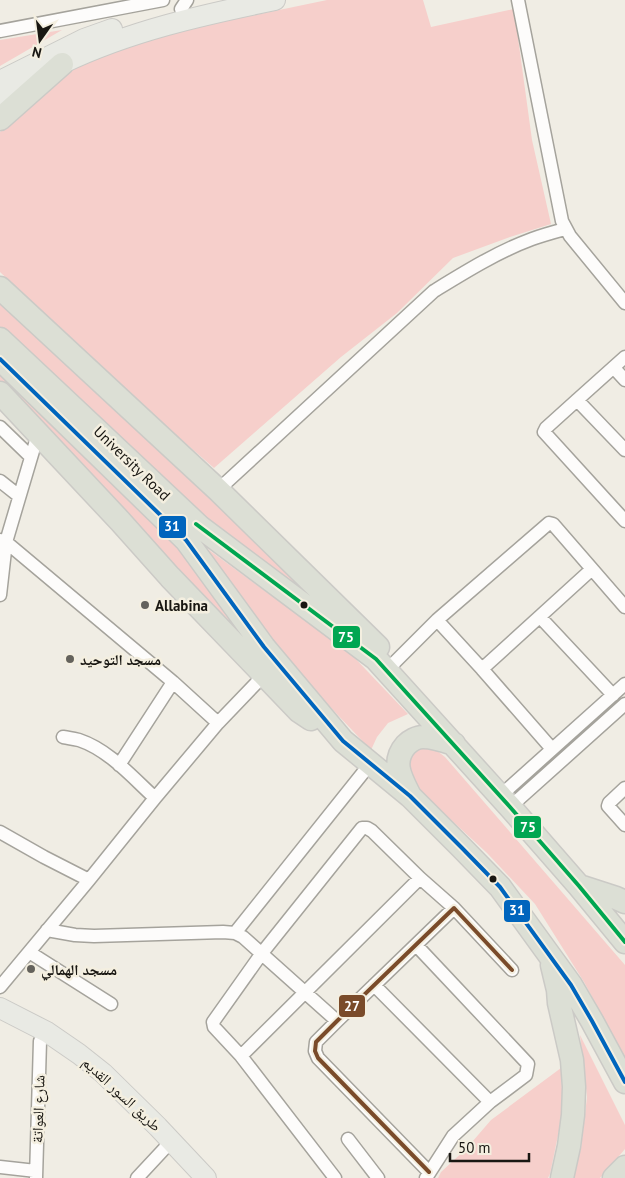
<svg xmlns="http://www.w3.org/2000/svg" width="625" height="1178" font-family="'PT Sans','Noto Naskh Arabic',sans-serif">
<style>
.green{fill:#f6cfcb}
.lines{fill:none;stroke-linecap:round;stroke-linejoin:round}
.street-casing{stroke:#a5a39c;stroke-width:15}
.primary-casing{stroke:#cbcac6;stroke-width:22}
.highway-casing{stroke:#cbcac6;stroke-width:25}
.street{stroke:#fdfcfb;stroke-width:12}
.primary{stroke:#e9eae4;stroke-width:20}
.highway{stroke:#dcdfd5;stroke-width:22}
.bus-1-casing{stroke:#f4efe0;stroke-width:8}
.bus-2-casing{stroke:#f4efe0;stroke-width:8}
.bus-3-casing{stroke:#f4efe0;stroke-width:8}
.bus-1{stroke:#0065bd;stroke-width:4}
.bus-2{stroke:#00a651;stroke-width:4}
.bus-3{stroke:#7a4b2a;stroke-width:4}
.poi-dot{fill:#64625c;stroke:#f4efe0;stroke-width:2}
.bus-dot{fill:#191712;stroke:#f4efe0;stroke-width:2}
.labels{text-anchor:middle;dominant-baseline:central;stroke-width:5;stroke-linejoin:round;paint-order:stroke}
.street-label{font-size:15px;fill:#191712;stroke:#f4efe0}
.poi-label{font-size:15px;font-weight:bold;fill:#191712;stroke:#f4efe0;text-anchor:start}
.line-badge{stroke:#f4efe0;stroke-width:2}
.badge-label{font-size:14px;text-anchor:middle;font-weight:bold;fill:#fff}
</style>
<rect width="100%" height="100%" fill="#f0ede4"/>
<path class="green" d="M 327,0 L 423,0 L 431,27 L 514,9 L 532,140 L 551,224 L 510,237 L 453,258 L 397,313 L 341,357 L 214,468 C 141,405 70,339 0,272 L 0,132 L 42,93 L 80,65 L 107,51 L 174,32 Z
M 62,30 L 0,66 L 0,40 Z
M 0,297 L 346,620 L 198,520 L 75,399 L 0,328 Z
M 0,367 L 156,520 L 298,700 L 0,384 Z
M 205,547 L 351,654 L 408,714 L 388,723 L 377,737 L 371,750 L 296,671 Z
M 431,746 L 445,757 L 625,965 L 625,1058 L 584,982 L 535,904 L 487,853 L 409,781 L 407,756 L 419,748 Z
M 580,1035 L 625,1125 L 625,1149 L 600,1178 L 573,1178 L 581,1148 L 587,1097 Z
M 561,1068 L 562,1090 L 561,1121 L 550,1174 L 548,1178 L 438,1178 L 441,1172 L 466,1149 L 491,1120 Z"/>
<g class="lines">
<g class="street-casing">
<path id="street" d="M 518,0 L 562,221 L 570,236 L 625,303
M 181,9 L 187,0
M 0,31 L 163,0
M 625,357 L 577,400 L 546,428 L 544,432 L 625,521
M 614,368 L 625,380
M 577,400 L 625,450
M 0,427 L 31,457
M 0,481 L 19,496
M 218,490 L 434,291 C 465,272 497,252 532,239 C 543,235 554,232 565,229
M 0,540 L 6,542 L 173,682 L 218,723
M 0,595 L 6,542 L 38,434
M 540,617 L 613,695
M 437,620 L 482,669 L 552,749
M 482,669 L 592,569
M 387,670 L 437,620 L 549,523 L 553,524 L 625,607
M 63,737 C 69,738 74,739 79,740 C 109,750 132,777 155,798
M 119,765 L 173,682
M 625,788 L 609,803 L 608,806 L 625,825
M 500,796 L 625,684
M 510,807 L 625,704
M 0,832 L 44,857 L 89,880
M 47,930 L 75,935 L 94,936 L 223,932 L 235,933 L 243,937 L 337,1021
M 235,933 L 370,764
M 416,945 L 528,1064 L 526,1075 L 490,1102 L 453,1136 L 426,1178
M 29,952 L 111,1004
M 374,985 L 490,1102
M 0,987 L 89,880 L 155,798 L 218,723 L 264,675
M 241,1056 L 420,878
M 348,1139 L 378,1178
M 0,1167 L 36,1171
M 429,1172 L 318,1058 L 315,1051 L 316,1042 L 337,1021 L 454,908 L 512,970
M 36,1178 L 40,1041
M 137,1178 L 165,1148
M 335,1178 L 241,1056 L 214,1027 L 213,1022 L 262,953 L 362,828 L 367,828 L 372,831 L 420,878 L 454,908"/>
</g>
<g class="primary-casing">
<path id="primary" d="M 0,81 L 84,39 L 112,29
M 0,99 C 21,87 41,74 63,63 C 130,31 202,15 275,0
M 0,1008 L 47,1032 L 79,1054 L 103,1073 L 158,1127 L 206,1178"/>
</g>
<g class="highway-casing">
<path id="highway" d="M 0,119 L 62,64
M 0,288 L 218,490 L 378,647
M 0,339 L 200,527 L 376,659 L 510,807 L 579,886 L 625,942
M 0,359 L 186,540 L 264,647 L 343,741 L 410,796 L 462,848 L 500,887 L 571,985 L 592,1021 L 625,1082
M 0,393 L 120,521 L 170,577 L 299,711 L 311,719
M 410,796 C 401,778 391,762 406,745 C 410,741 417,737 423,737 C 434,737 445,741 454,744
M 579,886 L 616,898 L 625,902
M 552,965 L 558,990 L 559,1003 L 572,1060 L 574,1087 L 573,1115 L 569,1146 L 562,1178
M 614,1178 L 625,1167"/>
</g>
<use href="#street" class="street"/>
<use href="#primary" class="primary"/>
<use href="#highway" class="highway"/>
<g class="bus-1-casing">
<path id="bus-1" d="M 0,359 L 186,540 L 264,647 L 343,741 L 410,796 L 462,848 L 500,887 L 571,985 L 592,1021 L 625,1082"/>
</g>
<g class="bus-2-casing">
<path id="bus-2" d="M 196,524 L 376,659 L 510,807 L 579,886 L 625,942"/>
</g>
<g class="bus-3-casing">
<path id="bus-3" d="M 429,1172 L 318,1058 L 315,1051 L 316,1042 L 337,1021 L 454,908 L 512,970"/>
</g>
<use href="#bus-1" class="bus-1"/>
<use href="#bus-2" class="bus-2"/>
<use href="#bus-3" class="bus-3"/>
</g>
<g class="poi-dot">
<circle cx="145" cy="605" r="5"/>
<circle cx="70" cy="659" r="5"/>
<circle cx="31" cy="969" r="5"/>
</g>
<g class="bus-dot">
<circle cx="304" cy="605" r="4.5"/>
<circle cx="493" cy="879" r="4.5"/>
</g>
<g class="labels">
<g class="street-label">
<text transform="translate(132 463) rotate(44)">University Road</text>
<text transform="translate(122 1094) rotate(43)">طريق السور القديم</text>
<text transform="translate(38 1109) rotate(-88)">شارع العواتة</text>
</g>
<g class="poi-label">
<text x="155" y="605">Allabina</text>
<text x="80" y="659">مسجد التوحيد</text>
<text x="41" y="969">مسجد الهمالي</text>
</g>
</g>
<g class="line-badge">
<rect x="158" y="515" width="29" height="24" rx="5" fill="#0065bd"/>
<rect x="332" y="625" width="29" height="24" rx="5" fill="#00a651"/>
<rect x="513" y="815" width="29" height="24" rx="5" fill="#00a651"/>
<rect x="503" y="899" width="28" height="24" rx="5" fill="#0065bd"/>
<rect x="338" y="994" width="28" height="24" rx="5" fill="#7a4b2a"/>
</g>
<g class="badge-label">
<text x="172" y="531">31</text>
<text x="346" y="642">75</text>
<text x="528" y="832">75</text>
<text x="517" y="915">31</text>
<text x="352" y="1011">27</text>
</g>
<g transform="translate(40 40) rotate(194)" stroke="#f4efe0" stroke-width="4" paint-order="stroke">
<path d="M0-4L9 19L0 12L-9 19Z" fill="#191712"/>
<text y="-8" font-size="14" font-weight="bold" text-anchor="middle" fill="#191712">N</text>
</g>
<path d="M450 1153v8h79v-8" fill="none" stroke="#191712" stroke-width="2.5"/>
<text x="458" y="1153" font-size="15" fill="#191712" stroke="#f4efe0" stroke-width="4" paint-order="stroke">50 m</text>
</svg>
